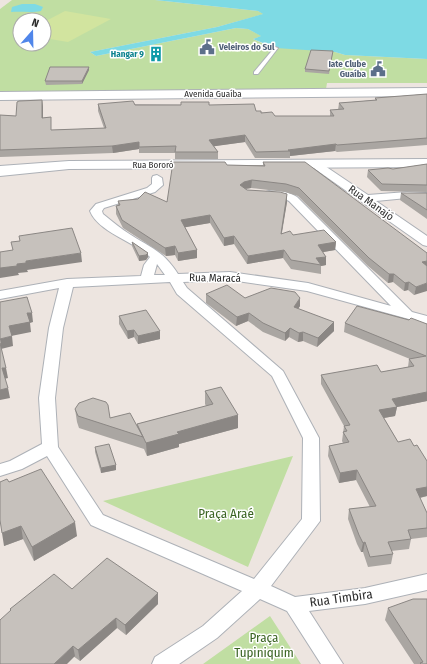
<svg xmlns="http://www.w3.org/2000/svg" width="427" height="664" font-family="'Fira Sans Condensed',sans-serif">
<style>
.green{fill:#c0dea2;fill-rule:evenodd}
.pitch{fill:#d2e49f}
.water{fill:#7edae4}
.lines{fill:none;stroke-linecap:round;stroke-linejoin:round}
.lane-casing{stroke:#adb1b7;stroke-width:2}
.street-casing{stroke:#adb1b7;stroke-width:2}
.secondary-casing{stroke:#adb1b7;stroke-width:2}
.lane{fill:#fff;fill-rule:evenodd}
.street{fill:#fff;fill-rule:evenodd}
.secondary{fill:#fff;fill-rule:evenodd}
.wall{fill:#aaa6a2}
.shaded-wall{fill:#8b8784}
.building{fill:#c6c1bc;stroke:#8b8784}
.labels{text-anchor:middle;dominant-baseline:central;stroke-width:3;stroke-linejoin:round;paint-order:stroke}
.far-service-label{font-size:9px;font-weight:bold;fill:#4e5e75;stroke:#fff;text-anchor:start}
.far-culture-label{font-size:9px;font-weight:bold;fill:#0d838f;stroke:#fff;text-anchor:end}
.far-street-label{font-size:9px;fill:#2d2d2d;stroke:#fff}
.street-label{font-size:11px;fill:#2d2d2d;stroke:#fff}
.near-park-label{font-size:13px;fill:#3a6422;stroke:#fff}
.near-street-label{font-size:13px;fill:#2d2d2d;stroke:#fff}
</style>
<rect width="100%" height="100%" fill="#ede5e0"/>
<path class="green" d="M 12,0 L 155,0 L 258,11 L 264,14 L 217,27 L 90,52 L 96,56 L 236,28 L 248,29 L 262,36 L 253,39 L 268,46 L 335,52 L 345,55 L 427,59 L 427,83 L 327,83 L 326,89 L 0,92 L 0,9 ZM 20,20 L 44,20 L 44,44 L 20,44 Z
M 293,456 L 248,567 L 103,501 Z
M 270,616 L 301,664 L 203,664 Z"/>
<path class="pitch" d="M 65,11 L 111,19 L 68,42 L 44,38 L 44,22 Z"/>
<path class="water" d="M 155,0 L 427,0 L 427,59 L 345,55 L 335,52 L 276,48 L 253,39 L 261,36 L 248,29 L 236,28 L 96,56 L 90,52 L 217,27 L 263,14 L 258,11 Z
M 22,4 L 35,4 L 43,7 L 41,11 C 31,13 22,11 11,12 L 12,7 Z"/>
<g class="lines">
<g class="lane-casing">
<path id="lane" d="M 275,47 L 278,48 L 258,74 L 254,74 L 254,72 Z"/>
</g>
<g class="street-casing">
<path id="street" d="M 315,161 L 319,162 L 368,195 L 407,192 L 427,193 L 427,199 L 407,198 L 376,201 L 427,236 L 427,246 L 423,245 L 311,166 L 310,164 Z
M 157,175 L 162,178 L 163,185 L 155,192 L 104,208 L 102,211 L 103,214 C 112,221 121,229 131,235 C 153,249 163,251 178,274 L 230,272 L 308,283 L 391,306 L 289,201 L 285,199 L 265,196 L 263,194 C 270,187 289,192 297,197 L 412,312 L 427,316 L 427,324 L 307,291 L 230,280 L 183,282 L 187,288 L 283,371 L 319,438 L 320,521 L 271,586 L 295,597 L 365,588 L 427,574 L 427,590 L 365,604 L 309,611 L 343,664 L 321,664 L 287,611 L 260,599 L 217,638 L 179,664 L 152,664 L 155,657 L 203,626 L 242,591 L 91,525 L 47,456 L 22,469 L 0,476 L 0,464 L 10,461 L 42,444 L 39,398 L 49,328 L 59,288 L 0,299 L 0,291 L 67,279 L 141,276 L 144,265 L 150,257 C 135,242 98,232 90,211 L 96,204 L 147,188 L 152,184 L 152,178 L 153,176 ZM 157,264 L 165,275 L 154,275 ZM 170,282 L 177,294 L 272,376 L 303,438 L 302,519 L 254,579 L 103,515 L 58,447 L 55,398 L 63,328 L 73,287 Z"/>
</g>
<g class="secondary-casing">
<path id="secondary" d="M 427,88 L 427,96 L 0,100 L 0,92 Z
M 427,159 L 427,167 L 69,169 L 0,176 L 0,166 L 69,161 Z"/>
</g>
<use href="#lane" class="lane"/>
<use href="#street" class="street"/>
<use href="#secondary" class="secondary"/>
</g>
<path class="wall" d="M 333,51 L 329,74 L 305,72 L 305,69 Z
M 89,67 L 89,70 L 82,84 L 46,85 L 45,81 Z
M 427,94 L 427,145 L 337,152 L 335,151 L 290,156 L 290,158 L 255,158 L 245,142 L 214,146 L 218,152 L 218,159 L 175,159 L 175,153 L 139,153 L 139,149 L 113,153 L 0,157 L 0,115 L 16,116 L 42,100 L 43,107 L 43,118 L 51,117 L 51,130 L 104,128 L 98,111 L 98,104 L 209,105 L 256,111 L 275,116 L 330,116 L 330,110 L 338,110 L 339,103 L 375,100 L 375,98 Z
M 263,162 L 427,253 L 414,295 L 408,290 L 404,291 L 393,282 L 388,283 L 368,266 L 298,196 L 285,192 L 251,188 L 246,189 L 247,190 L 287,194 L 287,202 L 282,233 L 336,242 L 335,250 L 323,252 L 326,257 L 326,265 L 321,266 L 321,274 L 291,269 L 283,258 L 247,264 L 234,244 L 224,246 L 210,223 L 185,227 L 197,250 L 197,258 L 178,261 L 175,255 L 166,256 L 123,228 L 116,214 L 116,206 L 118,205 L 118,201 L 167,202 L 227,165 L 263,165 Z
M 427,164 L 427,192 L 381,191 L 367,177 L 368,170 L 393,169 Z
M 401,193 L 427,193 L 427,219 L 400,200 Z
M 132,242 L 148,253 L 148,257 L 146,260 L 139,261 L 132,246 Z
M 206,294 L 245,298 L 300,306 L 298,309 L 334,331 L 317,347 L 303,341 L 298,342 L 289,337 L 285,341 L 263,332 L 248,321 L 236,326 L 206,303 Z
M 119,316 L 160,339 L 138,344 L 134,337 L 128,339 L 119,324 Z
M 409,320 L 427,324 L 427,401 L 397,407 L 395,416 L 384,418 L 398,442 L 414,446 L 427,461 L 427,496 L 420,498 L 427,513 L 427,537 L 411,539 L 409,549 L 391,551 L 393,554 L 391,564 L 368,567 L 363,552 L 361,552 L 357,544 L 348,519 L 349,509 L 370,507 L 356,480 L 339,483 L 328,456 L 329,446 L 343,443 L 342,441 L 344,426 L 321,384 L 321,375 L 381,372 L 408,367 L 409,359 L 410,359 L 344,332 L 345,323 Z
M 205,391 L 238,428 L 179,444 L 179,447 L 147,456 L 144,449 L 79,428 L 77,422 L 75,409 L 137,426 L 137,424 L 206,406 L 205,404 Z
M 95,447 L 116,465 L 116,470 L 101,473 L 95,452 Z
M 9,482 L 77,536 L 34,561 L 23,539 L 4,546 Z
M 72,589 L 158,604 L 126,635 L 117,628 L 80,661 L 11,611 L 10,609 Z
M 388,608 L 427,664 L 414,664 L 385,620 Z"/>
<path class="shaded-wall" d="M 89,67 L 89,70 L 82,84 L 82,81 Z
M 42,100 L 43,107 L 43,125 L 42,118 Z
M 245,135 L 245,142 L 209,147 L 209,140 Z
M 139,142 L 139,149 L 113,153 L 112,146 Z
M 336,144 L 335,151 L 290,156 L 290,151 L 288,150 Z
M 252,180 L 251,188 L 244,189 L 240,185 L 244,182 Z
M 287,194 L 287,202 L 280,242 L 281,234 Z
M 210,215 L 210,223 L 181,228 L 181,220 Z
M 234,236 L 234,244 L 224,246 L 224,238 Z
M 336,242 L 335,250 L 318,253 L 318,245 Z
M 175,246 L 175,255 L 166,256 L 165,248 Z
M 197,250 L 197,258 L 178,261 L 178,253 Z
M 284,250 L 283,258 L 247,264 L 248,256 Z
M 81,253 L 82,262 L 27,270 L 28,272 L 18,273 L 19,275 L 0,278 L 0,268 L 26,261 Z
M 148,253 L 148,257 L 146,260 L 139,261 L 139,256 Z
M 326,257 L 326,265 L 321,266 L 316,258 Z
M 427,261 L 427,269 L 422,262 Z
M 389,274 L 394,274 L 393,282 L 388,283 Z
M 409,282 L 408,290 L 404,291 L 405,283 Z
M 427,283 L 427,291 L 414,295 L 416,287 Z
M 300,298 L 300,306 L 293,316 L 294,307 Z
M 27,313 L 32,313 L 33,322 L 30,323 L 31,332 L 11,336 L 9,326 Z
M 249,313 L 248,321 L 236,326 L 237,317 Z
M 334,322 L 334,331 L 317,347 L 318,338 Z
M 290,328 L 289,337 L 285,341 L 285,333 Z
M 134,330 L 134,337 L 128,339 L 127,331 Z
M 160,331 L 160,339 L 138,344 L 138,336 Z
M 303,332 L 303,341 L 298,342 L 299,333 Z
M 12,336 L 13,346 L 1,349 L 0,339 Z
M 2,368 L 6,368 L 8,378 L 4,379 Z
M 8,388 L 10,398 L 0,400 L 0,390 Z
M 427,392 L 427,401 L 397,407 L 395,416 L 378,419 L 379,410 L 392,399 Z
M 238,415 L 238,428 L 179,444 L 179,447 L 147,456 L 146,443 L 177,432 Z
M 116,465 L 116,470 L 101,473 L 101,468 Z
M 357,470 L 356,480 L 339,483 L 340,473 Z
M 427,487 L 427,496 L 414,499 L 416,489 Z
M 75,522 L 77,536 L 34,561 L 32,547 Z
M 21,526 L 23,539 L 4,546 L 2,533 Z
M 365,542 L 363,552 L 361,552 L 363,543 Z
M 158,593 L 158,604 L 126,635 L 125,625 Z
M 116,618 L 117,628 L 80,661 L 78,650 Z
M 73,646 L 75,656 L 67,664 L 54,664 Z"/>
<path class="building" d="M 311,50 L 333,51 L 329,71 L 305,69 Z
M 50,67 L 89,67 L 82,81 L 45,81 Z
M 427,94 L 427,138 L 337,145 L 336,144 L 288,150 L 290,151 L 256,152 L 245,135 L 209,140 L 218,152 L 175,152 L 176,146 L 139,147 L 139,142 L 112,146 L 0,150 L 0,115 L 16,116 L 17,102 L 19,101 L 42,100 L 42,118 L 51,117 L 51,130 L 106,128 L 98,104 L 133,101 L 135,105 L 181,105 L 181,102 L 209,102 L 209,105 L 254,104 L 256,111 L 261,111 L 261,113 L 272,112 L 275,116 L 334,116 L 330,110 L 344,109 L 339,103 L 377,100 L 375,98 Z
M 173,162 L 225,162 L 227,165 L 265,166 L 263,162 L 305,162 L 427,253 L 427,261 L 422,262 L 427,266 L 427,283 L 416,287 L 409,282 L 405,283 L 394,274 L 389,274 L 369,258 L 299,188 L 286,184 L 252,180 L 244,182 L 240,185 L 247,190 L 280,192 L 287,194 L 281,234 L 290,231 L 293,235 L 324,230 L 336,242 L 318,245 L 326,257 L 316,258 L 321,265 L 291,260 L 284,250 L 248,256 L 234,236 L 224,238 L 210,215 L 181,220 L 197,250 L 178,253 L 175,246 L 165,248 L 122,220 L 116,206 L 120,205 L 118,201 L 138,199 L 145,192 L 167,202 Z
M 427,164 L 427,185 L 382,184 L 368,170 L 388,168 L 393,169 Z
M 401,193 L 427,193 L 427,210 Z
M 72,228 L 81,253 L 26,261 L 26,263 L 17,264 L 17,266 L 0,268 L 0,252 L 13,250 L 11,242 L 20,241 L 19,236 Z
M 132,242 L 148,253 L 146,255 L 139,256 Z
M 227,285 L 245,298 L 271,288 L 295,292 L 300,298 L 294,307 L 334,322 L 318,338 L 303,332 L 299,333 L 290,328 L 285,333 L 263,323 L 249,313 L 237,317 L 206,294 Z
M 27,297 L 32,313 L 27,313 L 30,322 L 9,326 L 12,336 L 0,339 L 0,302 Z
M 357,306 L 409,320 L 411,318 L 427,324 L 427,392 L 392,399 L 397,407 L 379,410 L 398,442 L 410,439 L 414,446 L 417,445 L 427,461 L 427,487 L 416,489 L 427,513 L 427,528 L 408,530 L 411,539 L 388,542 L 393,554 L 370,557 L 365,542 L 363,543 L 359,535 L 349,509 L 376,506 L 357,470 L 340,473 L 329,446 L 349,442 L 343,432 L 347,431 L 344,426 L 350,425 L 321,375 L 377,365 L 381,372 L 414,366 L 409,359 L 426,356 L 345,323 Z
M 146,310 L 160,331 L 138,336 L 134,330 L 127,331 L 119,316 Z
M 0,343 L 6,368 L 2,368 L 8,388 L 0,390 Z
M 221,387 L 238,415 L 177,432 L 179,434 L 146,443 L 137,424 L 213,404 L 205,391 Z
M 93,398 L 106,402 L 108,405 L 110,418 L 130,413 L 143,437 L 78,416 L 75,409 L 79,403 Z
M 109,444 L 116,465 L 101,468 L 95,447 Z
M 41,469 L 75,522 L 32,547 L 21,526 L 2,533 L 0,520 L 0,482 L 7,479 L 9,482 Z
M 107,558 L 158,593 L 125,625 L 116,618 L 78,650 L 73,646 L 54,664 L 0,664 L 0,620 L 11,610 L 10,609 L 54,574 L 72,589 Z
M 413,599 L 427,599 L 427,664 L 421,664 L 420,663 L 423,662 L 388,608 Z"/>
<defs>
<g id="civic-bare" transform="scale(1.2)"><path d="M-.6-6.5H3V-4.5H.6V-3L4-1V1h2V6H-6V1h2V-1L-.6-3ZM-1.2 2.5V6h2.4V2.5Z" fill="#5c6f8a" stroke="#fff" stroke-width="2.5" paint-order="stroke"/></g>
<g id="building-bare" transform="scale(1.2)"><path d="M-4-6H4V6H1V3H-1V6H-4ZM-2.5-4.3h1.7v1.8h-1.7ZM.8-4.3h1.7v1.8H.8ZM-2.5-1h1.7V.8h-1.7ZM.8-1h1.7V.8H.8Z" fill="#0f9aa8" stroke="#fff" stroke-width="2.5" paint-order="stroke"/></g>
</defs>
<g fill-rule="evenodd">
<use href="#civic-bare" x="207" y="47"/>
<use href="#building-bare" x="156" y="54"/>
<use href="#civic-bare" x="378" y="69"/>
</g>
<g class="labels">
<g class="far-service-label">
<text x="219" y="47">Veleiros do Sul</text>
<text x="366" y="64" text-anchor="end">Iate Clube<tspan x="366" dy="10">Guaíba</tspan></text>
</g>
<g class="far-culture-label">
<text x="144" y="54">Hangar 9</text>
</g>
<g class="far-street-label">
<text x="213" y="94">Avenida Guaíba</text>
<text x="153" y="165">Rua Bororó</text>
</g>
<g class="street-label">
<text transform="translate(371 203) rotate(35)">Rua Manajó</text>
<text transform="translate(215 278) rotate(1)">Rua Maracá</text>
</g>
<g class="near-park-label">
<text x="226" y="513">Praça Araé</text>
<text x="264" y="637">Praça<tspan x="264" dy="15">Tupiniquim</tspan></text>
</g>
<g class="near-street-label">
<text transform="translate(341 598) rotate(-8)">Rua Timbira</text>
</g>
</g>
<g transform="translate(32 32) rotate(20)"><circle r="19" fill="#ffffff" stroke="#ababab"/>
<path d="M0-3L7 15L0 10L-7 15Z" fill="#5086ea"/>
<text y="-6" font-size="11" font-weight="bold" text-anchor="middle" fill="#2d2d2d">N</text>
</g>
</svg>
